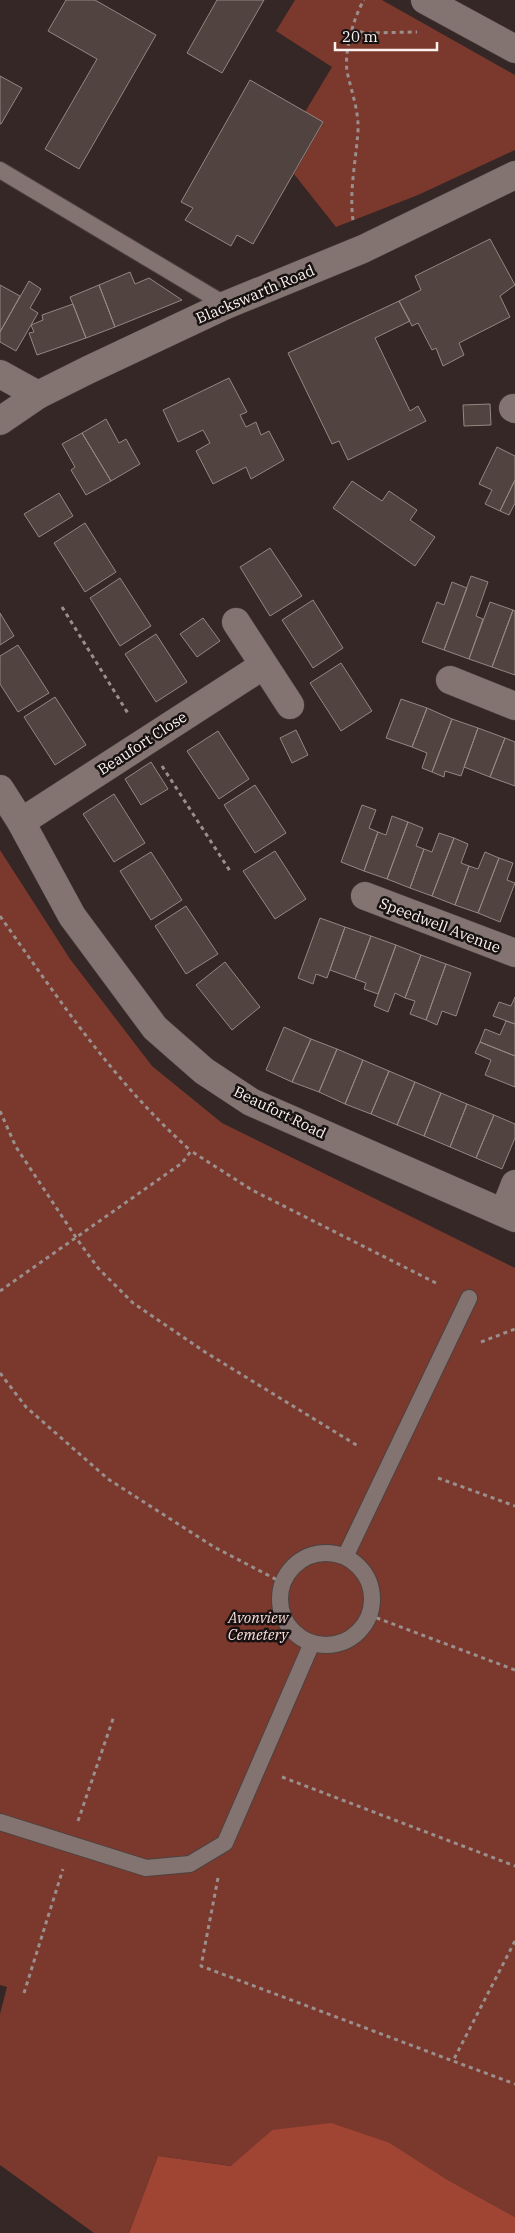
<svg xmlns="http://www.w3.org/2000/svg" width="515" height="2233" font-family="'IBM Plex Serif',serif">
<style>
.green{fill:#7b392d}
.forest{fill:#a04434}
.building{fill:#514340;stroke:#958682}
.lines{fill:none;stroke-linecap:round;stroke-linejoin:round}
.lane-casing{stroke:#4c4240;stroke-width:18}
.street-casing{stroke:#4c4240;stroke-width:29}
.secondary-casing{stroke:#4c4240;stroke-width:29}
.path{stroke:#9a8f8d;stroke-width:3;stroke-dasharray:4 4;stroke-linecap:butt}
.lane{stroke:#837471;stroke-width:16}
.street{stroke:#837471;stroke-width:28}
.secondary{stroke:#837471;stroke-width:28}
.labels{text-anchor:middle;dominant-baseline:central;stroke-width:5;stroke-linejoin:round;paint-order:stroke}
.street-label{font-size:15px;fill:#faf1ef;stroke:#171211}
.park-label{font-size:15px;font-style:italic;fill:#f9ded8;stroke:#171211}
</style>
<rect width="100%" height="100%" fill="#342725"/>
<path class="green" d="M 295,0 L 382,0 L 515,75 L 515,150 L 418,195 L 336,227 L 294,174 L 323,123 L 305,112 L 332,67 L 276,31 Z
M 0,850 L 70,959 L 152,1066 L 222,1123 L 515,1268 L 515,2217 L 448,2180 L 390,2143 L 272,2130 L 232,2166 L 158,2156 L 129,2233 L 94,2233 L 0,2165 L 0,2014 L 7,1987 L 0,1985 Z"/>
<path class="forest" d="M 331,2123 L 390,2143 L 448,2180 L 515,2217 L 515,2233 L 129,2233 L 158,2156 L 231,2166 L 272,2130 Z"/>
<path class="building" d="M 66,0 L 95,0 L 156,35 L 79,169 L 45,149 L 97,59 L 48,31 Z
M 217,0 L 264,0 L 222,73 L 187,53 Z
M 0,76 L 22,88 L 1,124 L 0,124 Z
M 250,80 L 323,122 L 253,244 L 237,235 L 231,246 L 185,220 L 193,208 L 181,202 Z
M 490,239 L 515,285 L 500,296 L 510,317 L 459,343 L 464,355 L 443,366 L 436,348 L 432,350 L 418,323 L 412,326 L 399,301 L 421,290 L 415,276 Z
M 130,272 L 135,284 L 149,278 L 182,300 L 115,327 L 99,285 Z
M 29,281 L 41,289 L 30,308 L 38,313 L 16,351 L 0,342 L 0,332 Z
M 0,285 L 20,296 L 0,332 Z
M 99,285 L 115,327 L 86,338 L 70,297 Z
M 399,301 L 410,321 L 375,338 L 410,411 L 418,406 L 426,421 L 348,460 L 339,441 L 332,444 L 288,353 Z
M 73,304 L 86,338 L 37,355 L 29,333 L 34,332 L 31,325 L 43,320 L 42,315 Z
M 229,378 L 247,412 L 240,415 L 246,427 L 256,422 L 261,435 L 269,431 L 284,460 L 251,479 L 246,467 L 213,484 L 196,451 L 210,443 L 203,430 L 178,442 L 163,410 Z
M 490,404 L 491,425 L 464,426 L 463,405 Z
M 106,419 L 119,443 L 126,439 L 140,464 L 111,481 L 82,433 Z
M 82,433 L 111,481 L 86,495 L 71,470 L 75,467 L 62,444 Z
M 497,447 L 515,456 L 515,480 L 500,511 L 485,504 L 492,490 L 479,484 Z
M 515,480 L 515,503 L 509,515 L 500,511 Z
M 352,481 L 382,501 L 389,491 L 417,510 L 410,520 L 435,537 L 415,566 L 333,508 Z
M 59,493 L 73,516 L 39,537 L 24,514 Z
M 85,523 L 116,572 L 85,592 L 54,543 Z
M 270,548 L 302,596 L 270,616 L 240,567 Z
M 471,576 L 488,582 L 476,616 L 483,619 L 469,659 L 444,650 Z
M 120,578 L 151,626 L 120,646 L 90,598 Z
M 452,582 L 467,588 L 444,650 L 422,642 L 437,602 L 444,605 Z
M 313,600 L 343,648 L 313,668 L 282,620 Z
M 490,602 L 513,610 L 492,667 L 469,659 Z
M 513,610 L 515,611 L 515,675 L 492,667 Z
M 0,613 L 14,636 L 0,645 Z
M 203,618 L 220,641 L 197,657 L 180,634 Z
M 156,634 L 187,682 L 156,702 L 125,654 Z
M 18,645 L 49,693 L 18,712 L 0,684 L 0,656 Z
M 341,663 L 372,711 L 341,731 L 310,683 Z
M 55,697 L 86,745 L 55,765 L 24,717 Z
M 401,699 L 427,708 L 412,747 L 386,738 Z
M 427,708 L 452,719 L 432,772 L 422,768 L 427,753 L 412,747 Z
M 452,719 L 478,728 L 461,776 L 445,771 L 444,777 L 432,772 Z
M 478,728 L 505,738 L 490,777 L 464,767 Z
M 296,730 L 308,755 L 292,763 L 280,738 Z
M 218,731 L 249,779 L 219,799 L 187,751 Z
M 505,738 L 515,742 L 515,786 L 490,777 Z
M 151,762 L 168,789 L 141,805 L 125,779 Z
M 255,785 L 286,833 L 255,853 L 224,805 Z
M 114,794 L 145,843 L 114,862 L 83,814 Z
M 362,805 L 376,810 L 369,828 L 378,832 L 364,871 L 341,862 Z
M 392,816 L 408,822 L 387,879 L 364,871 L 378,832 L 386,835 Z
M 408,822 L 423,828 L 416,846 L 424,849 L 410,888 L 387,879 Z
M 439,833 L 454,838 L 432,896 L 410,888 L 424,849 L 432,852 Z
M 454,838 L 468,844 L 461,863 L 469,866 L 455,905 L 432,896 Z
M 275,851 L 306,899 L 275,919 L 243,871 Z
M 151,852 L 182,900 L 151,920 L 120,871 Z
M 485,852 L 499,858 L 478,913 L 455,905 L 469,866 L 478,869 Z
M 499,858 L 513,863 L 507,880 L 515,883 L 500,922 L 478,913 Z
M 186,906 L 218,954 L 186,974 L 155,926 Z
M 320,918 L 345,927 L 327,978 L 316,974 L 313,984 L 298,978 Z
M 345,927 L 371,936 L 355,979 L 330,970 Z
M 371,936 L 396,945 L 378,994 L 364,989 L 366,983 L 355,979 Z
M 396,945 L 421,955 L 405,998 L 395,993 L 388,1012 L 374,1006 Z
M 421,955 L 446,964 L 426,1020 L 410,1014 L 415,1001 L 405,998 Z
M 225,962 L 260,1007 L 232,1030 L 196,985 Z
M 446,964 L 471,973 L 456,1016 L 442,1011 L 437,1025 L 426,1020 Z
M 515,997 L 515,1024 L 493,1016 L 499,1002 L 511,1006 Z
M 506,1021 L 515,1024 L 515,1056 L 480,1042 L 485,1029 L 500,1035 Z
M 284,1027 L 311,1039 L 292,1082 L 266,1070 Z
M 311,1039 L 337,1049 L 319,1092 L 292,1082 Z
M 480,1042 L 515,1056 L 515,1087 L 485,1075 L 491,1060 L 475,1053 Z
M 337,1049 L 363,1060 L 345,1104 L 319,1092 Z
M 363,1060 L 389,1071 L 371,1114 L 345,1104 Z
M 389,1071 L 415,1082 L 397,1125 L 371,1114 Z
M 415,1082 L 441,1093 L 424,1136 L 397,1125 Z
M 441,1093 L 467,1104 L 450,1147 L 424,1136 Z
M 467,1104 L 494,1115 L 476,1158 L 450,1147 Z
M 494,1115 L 515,1124 L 515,1138 L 502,1169 L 476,1158 Z"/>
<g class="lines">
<g class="lane-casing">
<path id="lane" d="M 0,170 L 226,305
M280 1599a46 46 0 1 1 92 0a46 46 0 1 1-92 0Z
M 345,1557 L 469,1298
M 0,1822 L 146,1868 L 190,1864 L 225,1843 L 312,1643"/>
</g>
<g class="street-casing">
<path id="street" d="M 425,0 L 515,49
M 0,374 L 38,395
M 513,408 L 515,409
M 236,622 L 290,705
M 450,680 L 515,706
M 0,789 L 21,822 L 72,916 L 155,1028 L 204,1071 L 251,1102 L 515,1218
M 21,822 L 264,665
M 365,896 L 515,953
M 504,1212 L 515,1184"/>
</g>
<g class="secondary-casing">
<path id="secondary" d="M 0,421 L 38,395 L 88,370 L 226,305 L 363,249 L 515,175"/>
</g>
<path class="path" d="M 352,30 L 366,33 L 417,32
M 353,220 C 349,191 356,160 358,131 C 359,110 351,91 347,71 C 344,52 354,16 364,0
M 62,607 L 129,715
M 162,766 L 230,871
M 0,916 C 59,1000 114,1082 191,1151
M 0,1111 L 16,1147 L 77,1239 L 98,1268 L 133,1303 L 205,1352 L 358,1446
M 0,1291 L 182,1163 L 191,1151 L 252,1190 L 436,1283
M 481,1342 L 515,1329
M 0,1373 L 26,1407 L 108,1479 L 214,1547 L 283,1583
M 438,1478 L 515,1506
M 369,1615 L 515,1670
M 282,1777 L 515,1866
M 78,1821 L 114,1716
M 218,1878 L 201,1966 L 453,2061
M 515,1941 L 453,2061 L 515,2084
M 24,1993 L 63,1869"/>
<use href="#lane" class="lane"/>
<use href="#street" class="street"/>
<use href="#secondary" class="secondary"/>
</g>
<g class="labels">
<g class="street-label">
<text transform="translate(255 294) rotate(-23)">Blackswarth Road</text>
<text transform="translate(142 743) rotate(-33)">Beaufort Close</text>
<text transform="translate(440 925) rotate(21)">Speedwell Avenue</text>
<text transform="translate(280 1112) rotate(26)">Beaufort Road</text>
</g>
<g class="park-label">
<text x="258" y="1617">Avonview<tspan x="258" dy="17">Cemetery</tspan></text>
</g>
</g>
<path d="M335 42v8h102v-8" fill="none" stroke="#faf1ef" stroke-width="2.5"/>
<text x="342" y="42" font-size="15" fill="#faf1ef" stroke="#171211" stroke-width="4" paint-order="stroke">20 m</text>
</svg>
